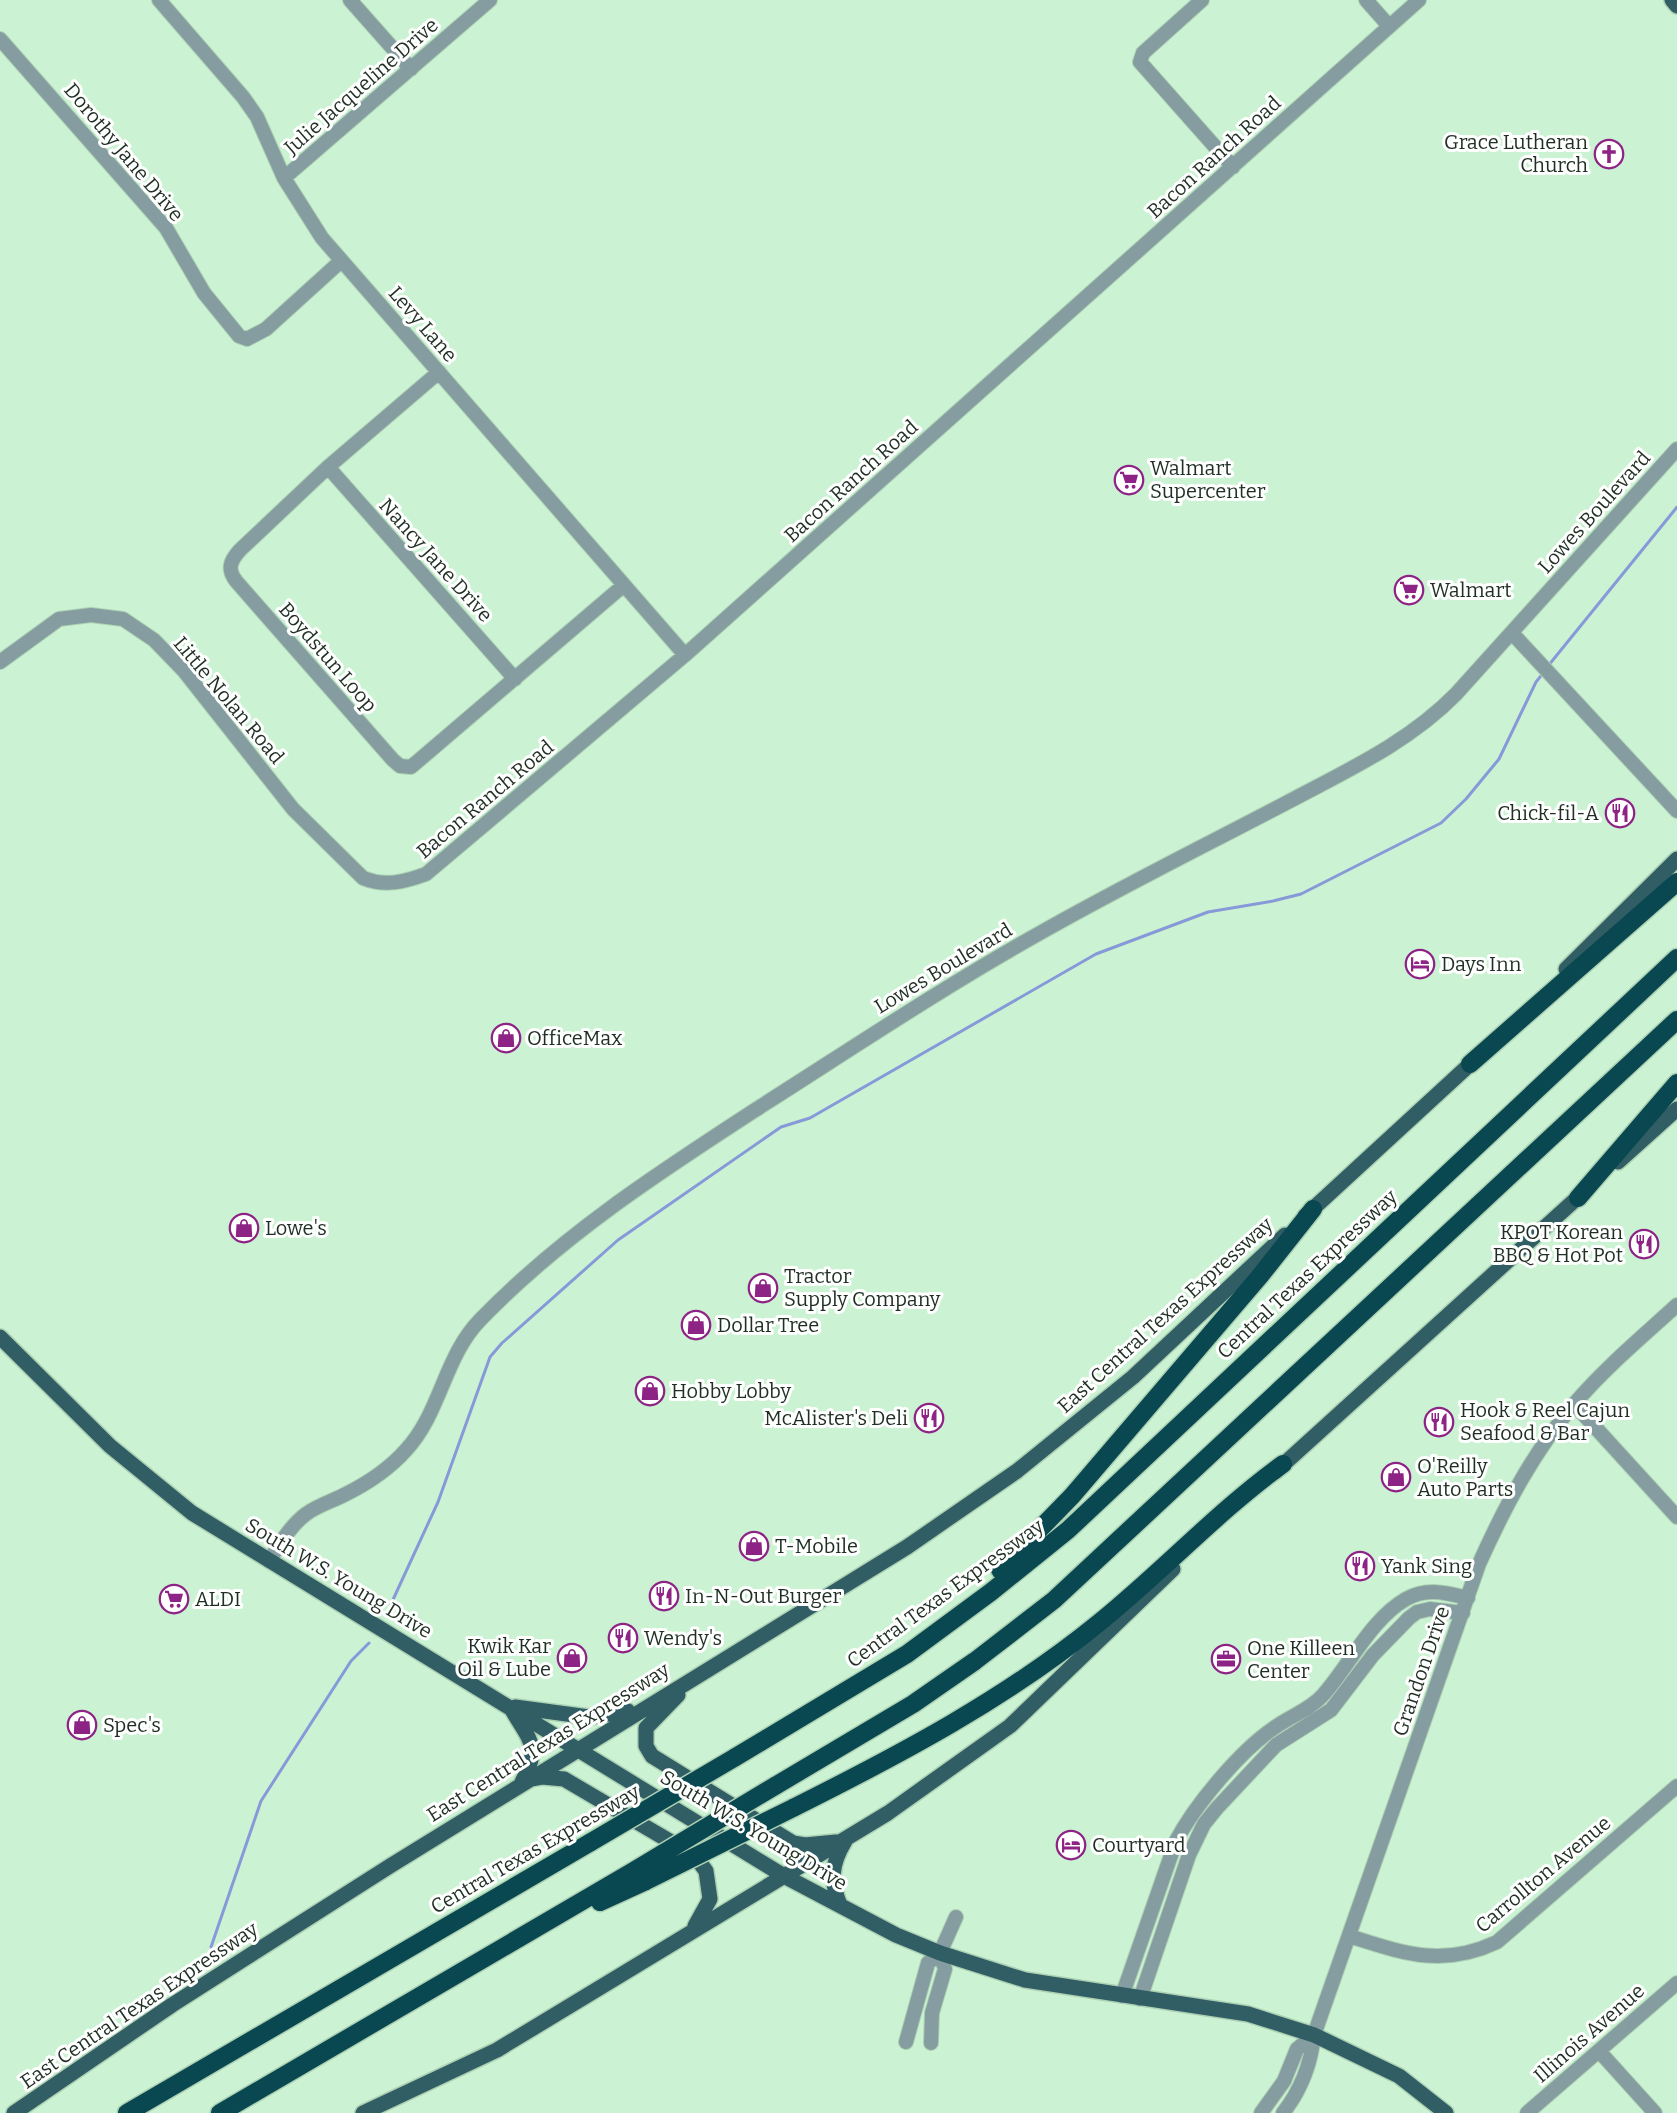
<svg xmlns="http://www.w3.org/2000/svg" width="1677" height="2113" font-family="Bitter,serif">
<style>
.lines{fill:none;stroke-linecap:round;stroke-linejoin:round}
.stream{stroke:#8799d8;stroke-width:3}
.minor-casing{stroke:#acd0b3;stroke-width:16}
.major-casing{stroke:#acd0b3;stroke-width:18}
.highway-casing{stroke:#acd0b3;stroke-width:21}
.minor{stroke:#859ca0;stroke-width:14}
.major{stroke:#315d65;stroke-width:15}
.highway{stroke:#094751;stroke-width:18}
.highway-bridge-casing{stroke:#acd0b3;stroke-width:21;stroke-linecap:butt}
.highway-bridge{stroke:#094751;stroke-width:18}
.labels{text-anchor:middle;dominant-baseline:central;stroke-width:6;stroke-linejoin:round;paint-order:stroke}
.street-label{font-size:20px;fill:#1f2f23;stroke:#fff}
.poi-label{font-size:20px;fill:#1f2f23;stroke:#fff;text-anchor:start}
</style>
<rect width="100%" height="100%" fill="#cbf3d3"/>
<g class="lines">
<path class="stream" d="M 1548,666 L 1677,507
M 391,1604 L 438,1502 L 490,1357 L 502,1343 L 618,1240 L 781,1127 L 810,1118 L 1096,954 L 1208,912 L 1273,901 L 1301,894 L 1441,823 L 1466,799 L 1499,759 L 1536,682 L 1544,672
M 211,1947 L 261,1801 L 351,1661 L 369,1643"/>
<g class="minor-casing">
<path id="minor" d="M 159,0 L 243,97 L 257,117 L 284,178 L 322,238 L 685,655
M 350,0 L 411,69
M 1202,0 L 1143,53 L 1140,62 L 1233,167
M 1366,0 L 1389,26
M 0,39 L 166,228 L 204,293 L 239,336 L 247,339 L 266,329 L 341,261
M 284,178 L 490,0
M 439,372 L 328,467 L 240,550 C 230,561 227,569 236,581 L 393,760 L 400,766 L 411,767 L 624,585
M 328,467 L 515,679
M 1512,633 L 1677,811
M 0,662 L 59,619 L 91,615 L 123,619 L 154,640 L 184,671 L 293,809 L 363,878 C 385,887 404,882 426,874 L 685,655 L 1419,0
M 1574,1404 L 1677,1517
M 269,1561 C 280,1544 290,1526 306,1514 C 318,1505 333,1501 346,1494 C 368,1483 390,1468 406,1450 C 441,1412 444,1357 480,1320 C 564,1233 666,1168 766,1103 C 857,1045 947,985 1040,933 C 1121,887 1204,846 1286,803 C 1346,771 1408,743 1456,694 L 1677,449
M 1349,1936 C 1403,1953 1442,1968 1497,1942 L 1677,1786
M 1122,1996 L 1176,1841 C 1195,1805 1240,1751 1274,1728 C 1290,1716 1310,1710 1323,1695 C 1349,1666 1371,1619 1406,1599 C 1427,1587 1446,1593 1468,1598
M 1140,1999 L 1189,1855 L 1204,1824 L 1217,1808 L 1276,1745 L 1331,1710 L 1373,1655 L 1409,1618 L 1417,1612 L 1430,1609 L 1463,1613
M 906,2042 L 928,1963 L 940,1953 L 956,1917
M 931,2043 L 932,2013 L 945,1969 L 940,1953
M 1599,2051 L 1655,2113
M 1261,2113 L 1284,2081 L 1297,2049 L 1314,2035
M 1283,2113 C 1301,2090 1311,2064 1314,2035 L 1479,1564 C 1505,1506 1534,1451 1575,1403 C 1606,1367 1642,1337 1677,1305
M 1527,2113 L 1677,1983"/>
</g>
<g class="major-casing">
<path id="major" d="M 1672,0 L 1677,6
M 1566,969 L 1677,859
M 1618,1162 L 1677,1109
M 1305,1216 L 1479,1056
M 0,1337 L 110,1446 L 192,1513 L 784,1876 L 896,1935 L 940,1953 L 1025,1980 L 1248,2014 L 1314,2035 L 1399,2076 L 1446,2113
M 1275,1472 L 1586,1190
M 678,1695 L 646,1728 L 646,1746 L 652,1756 L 793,1843 L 805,1845 L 836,1842
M 515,1707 L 589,1717 L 628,1711
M 512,1710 C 531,1743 541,1746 522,1782
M 531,1779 L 542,1777 L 564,1779 L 695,1856 L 706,1871 L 710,1899 L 695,1926
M 840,1905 C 830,1880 831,1864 845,1841
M 14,2113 L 172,2005 L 390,1866 L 907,1547 L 1017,1471 L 1133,1377 L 1285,1235
M 363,2113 L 497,2050 L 888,1813 L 1010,1726 L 1173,1569"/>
</g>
<g class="highway-casing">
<path id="highway" d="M 1470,1064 L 1677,882
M 1578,1198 L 1677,1083
M 1000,1570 L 1072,1496 L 1260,1276 L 1313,1209
M 734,1758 L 907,1654 L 991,1592 L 1068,1530 L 1677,958
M 775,1786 L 913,1704 L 975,1661 L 1054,1600 L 1677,1020
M 793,1808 C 901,1754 1007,1698 1100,1622 C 1163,1571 1218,1511 1283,1464
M 600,1902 L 646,1881
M 127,2113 L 591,1842
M 220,2113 L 637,1869"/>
</g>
<use href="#minor" class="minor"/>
<use href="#major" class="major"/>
<use href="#highway" class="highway"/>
<g class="highway-bridge-casing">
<path id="highway-bridge" d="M 591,1842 L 734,1758
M 637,1869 L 775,1786
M 646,1881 L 793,1808"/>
</g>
<use href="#highway-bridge" class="highway-bridge"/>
</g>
<defs>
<g id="church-ring" transform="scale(1.5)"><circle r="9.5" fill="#fff" stroke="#8e2386" stroke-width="1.5"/><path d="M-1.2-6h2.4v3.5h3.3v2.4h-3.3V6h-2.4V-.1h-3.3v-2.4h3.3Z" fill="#8e2386"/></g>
<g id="supermarket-ring" transform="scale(1.5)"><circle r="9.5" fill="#fff" stroke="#8e2386" stroke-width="1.5"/><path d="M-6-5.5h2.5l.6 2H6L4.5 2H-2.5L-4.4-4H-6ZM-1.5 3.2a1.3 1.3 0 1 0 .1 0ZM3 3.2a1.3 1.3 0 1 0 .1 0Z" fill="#8e2386"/></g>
<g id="restaurant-ring" transform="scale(1.5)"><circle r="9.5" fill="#fff" stroke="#8e2386" stroke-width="1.5"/><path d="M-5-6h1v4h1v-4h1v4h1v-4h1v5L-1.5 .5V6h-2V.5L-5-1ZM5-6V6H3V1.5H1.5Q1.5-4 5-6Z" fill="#8e2386"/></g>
<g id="hotel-ring" transform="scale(1.5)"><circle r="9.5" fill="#fff" stroke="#8e2386" stroke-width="1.5"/><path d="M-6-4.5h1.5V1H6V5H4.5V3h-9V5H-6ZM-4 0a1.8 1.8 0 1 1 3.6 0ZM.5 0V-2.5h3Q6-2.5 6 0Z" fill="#8e2386"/></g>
<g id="shop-ring" transform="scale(1.5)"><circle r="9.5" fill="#fff" stroke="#8e2386" stroke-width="1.5"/><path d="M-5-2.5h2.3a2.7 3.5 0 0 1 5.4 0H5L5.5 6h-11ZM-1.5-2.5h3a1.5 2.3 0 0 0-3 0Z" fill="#8e2386"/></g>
<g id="office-ring" transform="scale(1.5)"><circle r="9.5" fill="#fff" stroke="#8e2386" stroke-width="1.5"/><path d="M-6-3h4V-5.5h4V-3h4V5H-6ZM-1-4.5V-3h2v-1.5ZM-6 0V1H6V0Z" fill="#8e2386"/></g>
</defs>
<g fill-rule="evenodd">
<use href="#church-ring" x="1609" y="154"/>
<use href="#supermarket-ring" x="1129" y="480"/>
<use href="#supermarket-ring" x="1409" y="590"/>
<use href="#restaurant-ring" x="1620" y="813"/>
<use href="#hotel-ring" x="1420" y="964"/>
<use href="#shop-ring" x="506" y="1038"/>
<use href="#shop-ring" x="244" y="1228"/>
<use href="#restaurant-ring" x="1644" y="1244"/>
<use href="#shop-ring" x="763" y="1288"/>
<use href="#shop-ring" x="696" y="1325"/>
<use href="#shop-ring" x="650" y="1391"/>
<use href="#restaurant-ring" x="929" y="1418"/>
<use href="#restaurant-ring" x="1439" y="1422"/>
<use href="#shop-ring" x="1396" y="1477"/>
<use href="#shop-ring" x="754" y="1546"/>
<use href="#restaurant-ring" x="1360" y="1566"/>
<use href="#restaurant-ring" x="664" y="1596"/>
<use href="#supermarket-ring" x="174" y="1599"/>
<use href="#restaurant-ring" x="623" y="1638"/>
<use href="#shop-ring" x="572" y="1658"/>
<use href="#office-ring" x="1226" y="1659"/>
<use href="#shop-ring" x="82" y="1725"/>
<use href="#hotel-ring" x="1071" y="1845"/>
</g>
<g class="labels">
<g class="street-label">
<text transform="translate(361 86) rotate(-41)">Julie Jacqueline Drive</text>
<text transform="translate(124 152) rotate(50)">Dorothy Jane Drive</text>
<text transform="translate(1214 157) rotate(-42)">Bacon Ranch Road</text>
<text transform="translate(423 324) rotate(49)">Levy Lane</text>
<text transform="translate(851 481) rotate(-42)">Bacon Ranch Road</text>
<text transform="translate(1594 512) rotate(-48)">Lowes Boulevard</text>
<text transform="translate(436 560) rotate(48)">Nancy Jane Drive</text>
<text transform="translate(328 657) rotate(49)">Boydstun Loop</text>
<text transform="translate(229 700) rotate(50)">Little Nolan Road</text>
<text transform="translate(485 799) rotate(-40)">Bacon Ranch Road</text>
<text transform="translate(943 968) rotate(-31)">Lowes Boulevard</text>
<text transform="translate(1307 1274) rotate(-43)">Central Texas Expressway</text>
<text transform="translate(1165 1315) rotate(-42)">East Central Texas Expressway</text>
<text transform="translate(339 1578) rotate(31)">South W.S. Young Drive</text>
<text transform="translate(945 1593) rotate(-36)">Central Texas Expressway</text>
<text transform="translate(1421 1671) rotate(-71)">Grandon Drive</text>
<text transform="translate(548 1742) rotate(-32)">East Central Texas Expressway</text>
<text transform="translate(754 1830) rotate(31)">South W.S. Young Drive</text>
<text transform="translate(535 1849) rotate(-30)">Central Texas Expressway</text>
<text transform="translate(1543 1874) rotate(-40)">Carrollton Avenue</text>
<text transform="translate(139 2005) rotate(-34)">East Central Texas Expressway</text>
<text transform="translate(1589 2033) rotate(-41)">Illinois Avenue</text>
</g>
<g class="poi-label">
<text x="1588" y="142" text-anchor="end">Grace Lutheran<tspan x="1588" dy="23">Church</tspan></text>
<text x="1150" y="468">Walmart<tspan x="1150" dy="23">Supercenter</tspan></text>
<text x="1430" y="590">Walmart</text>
<text x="1599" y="813" text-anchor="end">Chick-fil-A</text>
<text x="1441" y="964">Days Inn</text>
<text x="527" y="1038">OfficeMax</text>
<text x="265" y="1228">Lowe's</text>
<text x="1623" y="1232" text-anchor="end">KPOT Korean<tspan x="1623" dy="23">BBQ &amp; Hot Pot</tspan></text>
<text x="784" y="1276">Tractor<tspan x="784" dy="23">Supply Company</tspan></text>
<text x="717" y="1325">Dollar Tree</text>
<text x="671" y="1391">Hobby Lobby</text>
<text x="1460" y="1410">Hook &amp; Reel Cajun<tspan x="1460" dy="23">Seafood &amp; Bar</tspan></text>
<text x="908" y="1418" text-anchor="end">McAlister's Deli</text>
<text x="1417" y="1466">O'Reilly<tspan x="1417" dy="23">Auto Parts</tspan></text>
<text x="775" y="1546">T-Mobile</text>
<text x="1381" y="1566">Yank Sing</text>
<text x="685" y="1596">In-N-Out Burger</text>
<text x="195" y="1599">ALDI</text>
<text x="644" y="1638">Wendy's</text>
<text x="551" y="1646" text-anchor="end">Kwik Kar<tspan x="551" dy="23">Oil &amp; Lube</tspan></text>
<text x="1247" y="1648">One Killeen<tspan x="1247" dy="23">Center</tspan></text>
<text x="103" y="1725">Spec's</text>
<text x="1092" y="1845">Courtyard</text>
</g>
</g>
</svg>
